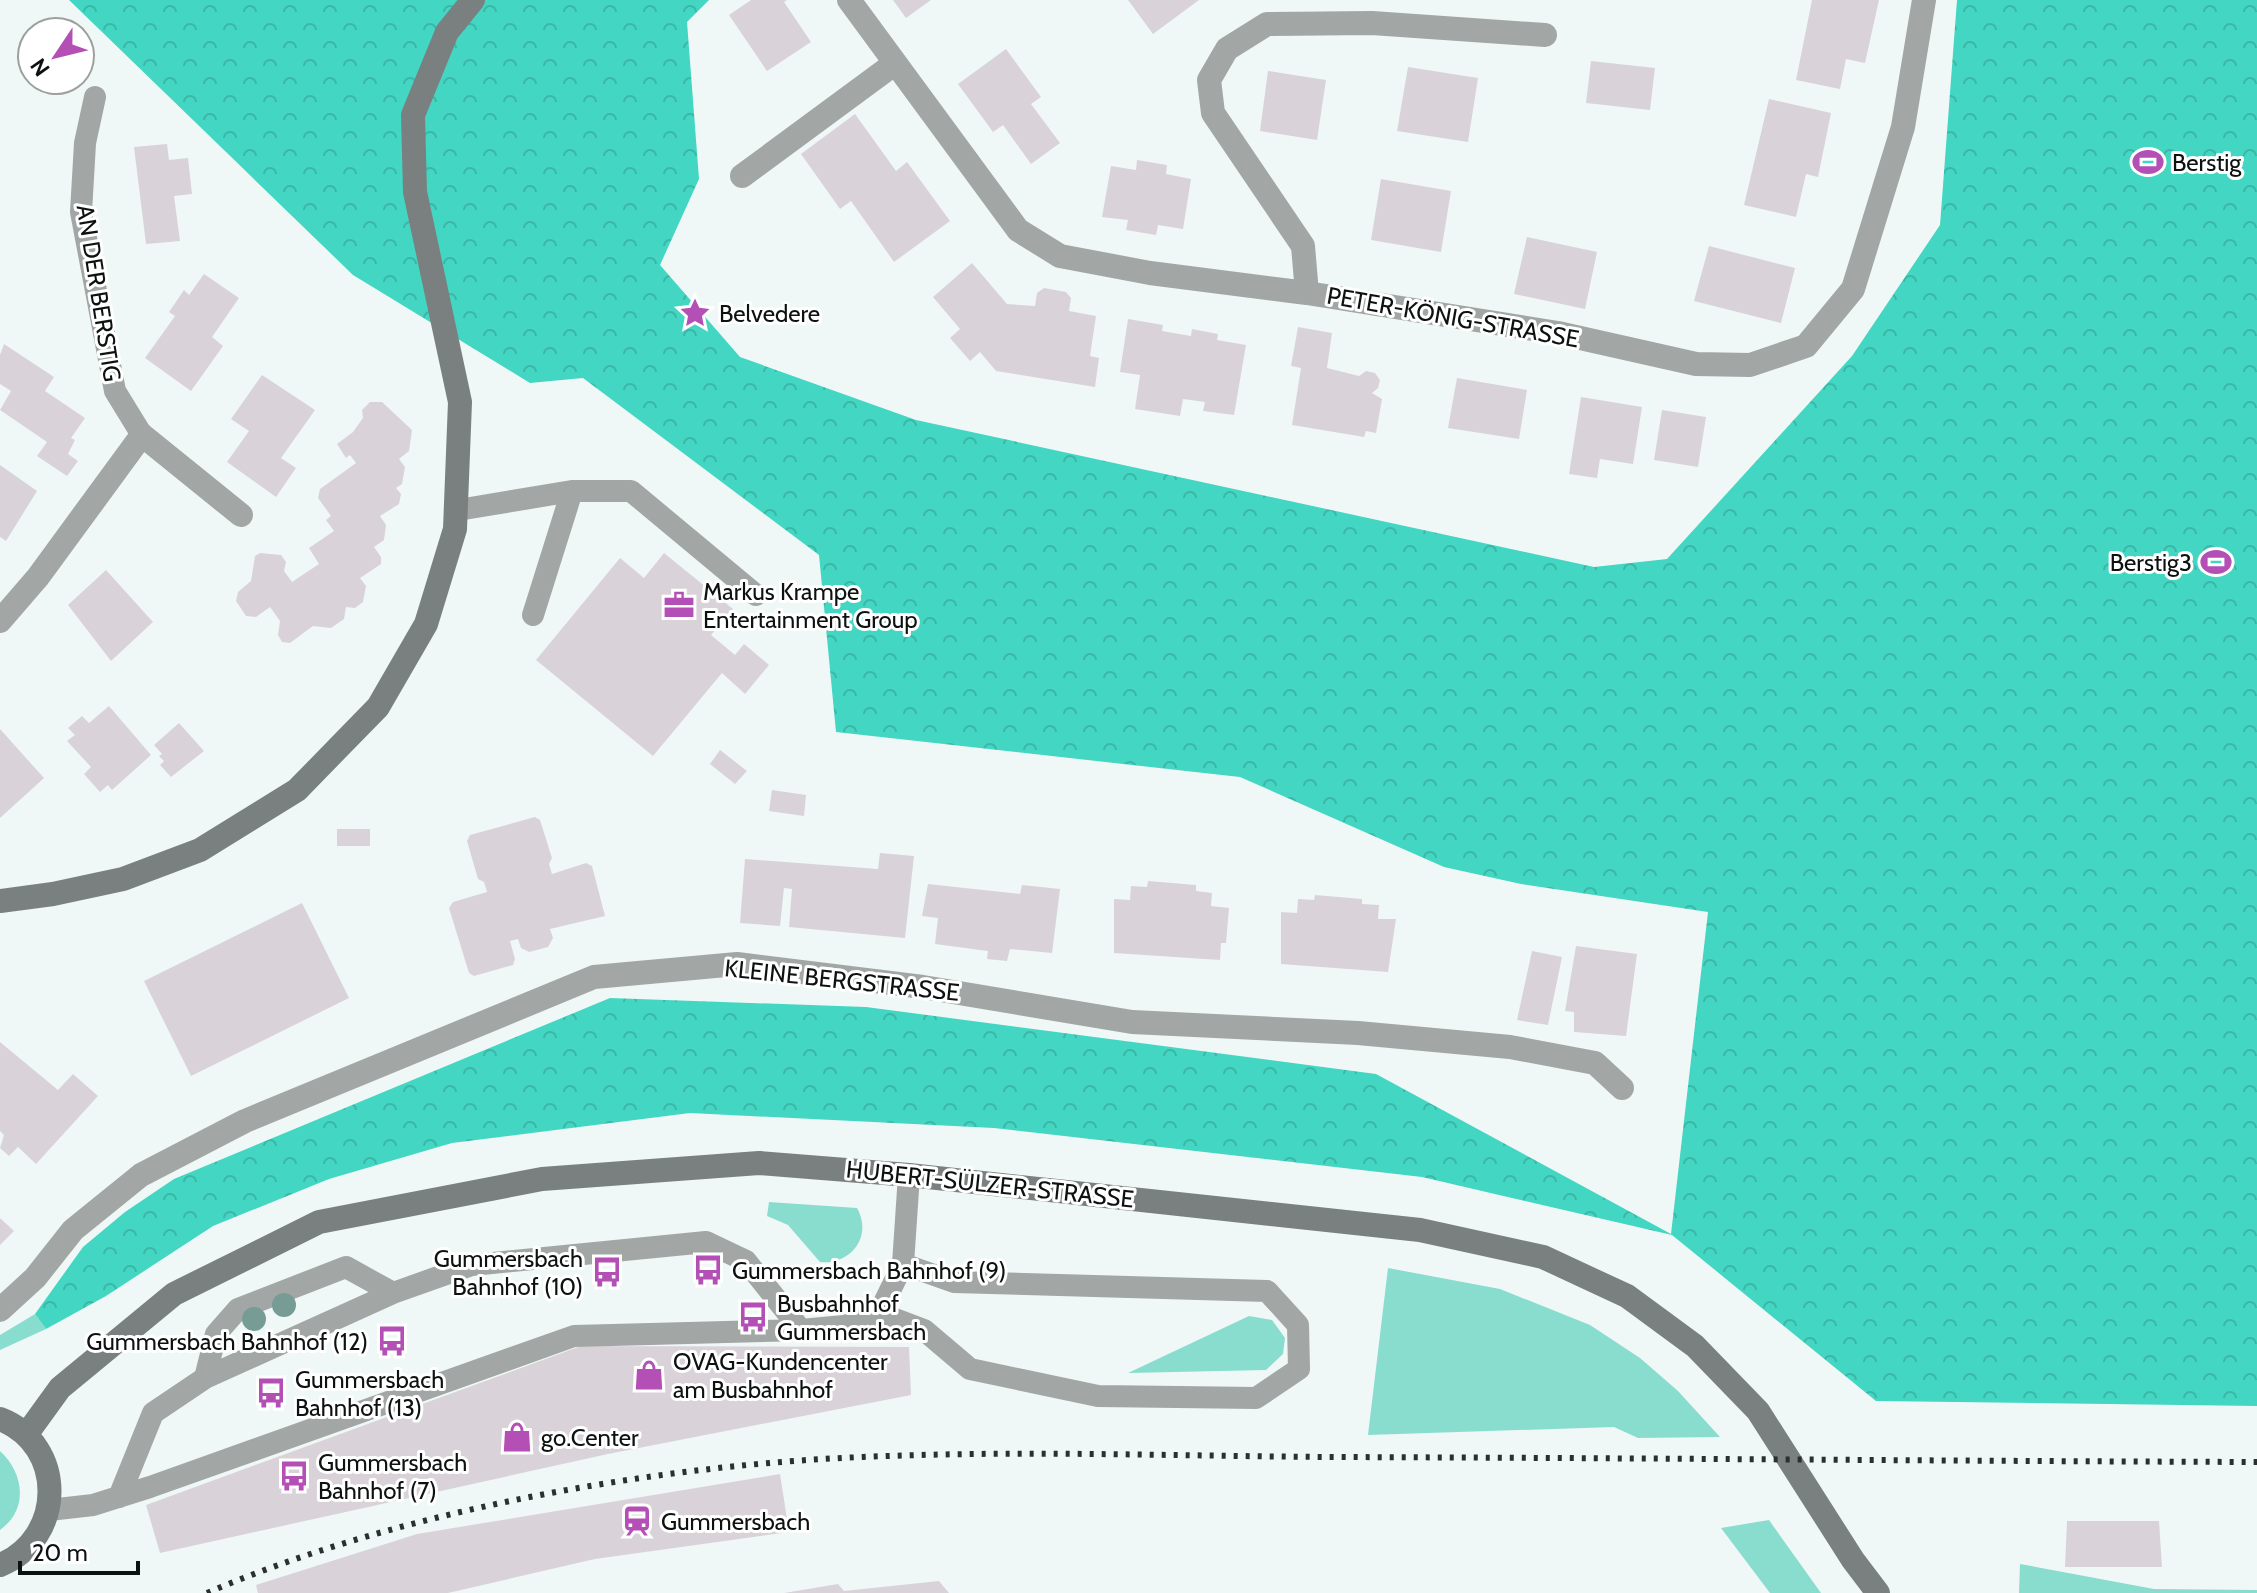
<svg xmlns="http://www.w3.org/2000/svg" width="2257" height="1593" font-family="Cabin,sans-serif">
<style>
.green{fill:#89ddce}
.forest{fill:url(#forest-crowns)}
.building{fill:#d9d3d9}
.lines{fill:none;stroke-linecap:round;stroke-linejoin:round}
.lane{stroke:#a2a6a5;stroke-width:22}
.street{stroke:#a2a6a5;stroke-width:24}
.secondary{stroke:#7a807f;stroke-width:24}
.rail{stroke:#2b2f2e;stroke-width:6;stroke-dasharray:4 8;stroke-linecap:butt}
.tree{fill:#779c96}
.labels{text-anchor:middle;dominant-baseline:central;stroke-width:6;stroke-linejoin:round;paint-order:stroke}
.poi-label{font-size:24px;fill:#0d1110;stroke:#fff;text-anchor:start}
.street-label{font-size:24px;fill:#0d1110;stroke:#fff}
</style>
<defs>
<pattern id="forest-crowns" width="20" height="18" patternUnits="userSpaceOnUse" patternTransform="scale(2)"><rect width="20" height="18" fill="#43d6c2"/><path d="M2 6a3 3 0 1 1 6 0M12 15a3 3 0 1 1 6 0" fill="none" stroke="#3ab7a6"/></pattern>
</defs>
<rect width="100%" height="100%" fill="#eff8f6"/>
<path class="green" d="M 769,1202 L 857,1208 C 873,1236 851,1265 820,1262 L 788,1225 L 767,1216 Z
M 1388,1268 L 1500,1289 L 1590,1325 L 1640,1358 L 1678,1391 L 1720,1437 L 1638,1438 L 1614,1427 L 1368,1435 Z
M 35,1314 L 46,1329 L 0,1350 L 0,1335 Z
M 1249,1316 L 1272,1320 L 1285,1338 L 1283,1354 L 1266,1370 L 1128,1373 Z
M 0,1451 C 24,1473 29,1509 0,1530 Z
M 1769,1520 L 1821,1593 L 1770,1593 L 1721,1528 Z
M 2020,1564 L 2154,1589 L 2257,1590 L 2257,1593 L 2019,1593 Z"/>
<path class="forest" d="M 69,0 L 709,0 L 687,22 L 699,179 L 660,265 L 740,357 L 916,420 L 1594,567 L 1667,559 L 1852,356 L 1940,225 L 1957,0 L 2257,0 L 2257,1406 L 1876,1401 L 1672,1235 L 1422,1177 L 994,1128 L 690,1113 L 452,1143 L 329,1179 L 213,1226 L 106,1296 L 46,1329 L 35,1314 L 83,1247 L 125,1212 L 174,1179 L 610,998 L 866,1007 L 1376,1074 L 1671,1234 L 1708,912 L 1521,884 L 1444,867 L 1240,777 L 836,732 L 819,555 L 583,378 L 530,383 L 353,275 Z"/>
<path class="building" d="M 751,0 L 787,0 L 784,2 L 811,42 L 767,71 L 729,15 Z
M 893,0 L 931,0 L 906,18 Z
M 1128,0 L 1199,0 L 1153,34 Z
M 1812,0 L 1879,0 L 1865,63 L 1846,59 L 1840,89 L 1796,80 Z
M 1006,49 L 1041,97 L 1031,104 L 1060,143 L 1031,164 L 1003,125 L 993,132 L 958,84 Z
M 1591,61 L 1655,68 L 1650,110 L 1586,103 Z
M 1408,67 L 1478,78 L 1468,142 L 1397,131 Z
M 1268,71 L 1326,80 L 1317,140 L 1260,131 Z
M 1769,99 L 1831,113 L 1818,177 L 1806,174 L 1796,217 L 1744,205 Z
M 855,114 L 896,171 L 907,162 L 950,221 L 894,262 L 851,201 L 840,209 L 801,154 Z
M 167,144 L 169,160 L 188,158 L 192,194 L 174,196 L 180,241 L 146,244 L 134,147 Z
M 1137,160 L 1167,165 L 1166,174 L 1191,179 L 1183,229 L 1158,225 L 1156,235 L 1126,230 L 1128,220 L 1102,217 L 1111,166 L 1136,170 Z
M 1381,179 L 1451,191 L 1441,252 L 1371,240 Z
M 1527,237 L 1597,252 L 1585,309 L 1514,294 Z
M 1709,246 L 1795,268 L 1781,323 L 1694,301 Z
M 972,263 L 1007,304 L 1035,306 L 1037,293 L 1044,288 L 1066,292 L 1071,298 L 1069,311 L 1096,316 L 1090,356 L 1099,358 L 1095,387 L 996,371 L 980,352 L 970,361 L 950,338 L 960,329 L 933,297 Z
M 204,274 L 239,298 L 212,337 L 223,346 L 191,391 L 145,358 L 175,316 L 169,312 L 184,290 L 189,295 Z
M 1128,319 L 1163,325 L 1162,331 L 1191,336 L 1192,329 L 1218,334 L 1217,340 L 1246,345 L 1234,415 L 1203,411 L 1205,402 L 1183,399 L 1180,416 L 1135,409 L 1140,375 L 1120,372 Z
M 1298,327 L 1332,333 L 1327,368 L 1359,376 L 1366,371 L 1375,373 L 1380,380 L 1378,388 L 1372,393 L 1382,399 L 1376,433 L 1366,431 L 1364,437 L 1292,425 L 1301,368 L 1291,366 Z
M 4,344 L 54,377 L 45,391 L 85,418 L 71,438 L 75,440 L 68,454 L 78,461 L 67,476 L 37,456 L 47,442 L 0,410 L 11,391 L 0,384 L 0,355 Z
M 262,375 L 315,410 L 281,458 L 296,468 L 276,497 L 227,462 L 249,431 L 231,419 Z
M 1457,378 L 1527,390 L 1519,439 L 1448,428 Z
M 1581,397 L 1642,407 L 1633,464 L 1600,459 L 1597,478 L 1569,474 Z
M 370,402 L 382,402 L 412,430 L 409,451 L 399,459 L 405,467 L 402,484 L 396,488 L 401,494 L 399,504 L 380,516 L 386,525 L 384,540 L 374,547 L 381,557 L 381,564 L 360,578 L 366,586 L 363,602 L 355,608 L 346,607 L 344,619 L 331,628 L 313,626 L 290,643 L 282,642 L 278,635 L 280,621 L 270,607 L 256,617 L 246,616 L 236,601 L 238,592 L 251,581 L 255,556 L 260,553 L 281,555 L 286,562 L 284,571 L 292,582 L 319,564 L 309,548 L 334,531 L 326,520 L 331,516 L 318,498 L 320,489 L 356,463 L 350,455 L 346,458 L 337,444 L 353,432 L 363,418 L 362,410 Z
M 1662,410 L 1706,417 L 1698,467 L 1654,460 Z
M 0,465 L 37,491 L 6,541 L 0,537 Z
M 664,553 L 733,609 L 711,635 L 735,655 L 744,644 L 769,665 L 745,694 L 722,673 L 653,756 L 536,660 L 620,558 L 644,578 Z
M 106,570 L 153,622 L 111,661 L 68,605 Z
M 109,706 L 151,755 L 112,790 L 108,785 L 100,792 L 84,774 L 91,767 L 67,741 L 75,735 L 68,728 L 82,716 L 89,723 Z
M 179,723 L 204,751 L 171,777 L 160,765 L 164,761 L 159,756 L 162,754 L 154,745 Z
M 0,729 L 44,778 L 0,818 Z
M 720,750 L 747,771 L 735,784 L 710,764 Z
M 772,790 L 806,795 L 804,816 L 769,811 Z
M 535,817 L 540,820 L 552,858 L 549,864 L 552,874 L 586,863 L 592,866 L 605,916 L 550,929 L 553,938 L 548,947 L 529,952 L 521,948 L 518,939 L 510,941 L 515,959 L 513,965 L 474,976 L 469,973 L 449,908 L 453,902 L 487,892 L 484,882 L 478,879 L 467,841 L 470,835 Z
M 337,829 L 370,829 L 370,846 L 337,846 Z
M 880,853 L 914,856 L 905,938 L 789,927 L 792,889 L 784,888 L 780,926 L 740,923 L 745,859 L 878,869 Z
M 1148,881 L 1196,885 L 1196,891 L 1212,893 L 1211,906 L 1229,908 L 1226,943 L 1221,943 L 1220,960 L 1114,953 L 1114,899 L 1130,900 L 1131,886 L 1147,887 Z
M 928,884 L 1020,894 L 1022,885 L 1060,889 L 1052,953 L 1010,949 L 1007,961 L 987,959 L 988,951 L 935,944 L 938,918 L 922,916 Z
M 1315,895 L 1362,899 L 1362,904 L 1379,905 L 1378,919 L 1396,919 L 1388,972 L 1281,964 L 1281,912 L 1297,913 L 1298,899 L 1314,900 Z
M 302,903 L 349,998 L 191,1076 L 144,981 Z
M 1576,946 L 1637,954 L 1626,1036 L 1574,1032 L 1574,1012 L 1565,1011 Z
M 1532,951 L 1562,957 L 1548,1025 L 1517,1020 Z
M 0,1042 L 58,1090 L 73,1074 L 98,1096 L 36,1164 L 18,1147 L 9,1156 L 0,1148 L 4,1135 L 0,1131 Z
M 0,1218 L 14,1231 L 0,1245 Z
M 581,1346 L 909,1347 L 911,1395 L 608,1454 L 160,1553 L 146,1505 Z
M 780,1474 L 789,1532 L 595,1559 L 448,1593 L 258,1593 L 256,1585 L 417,1534 Z
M 2067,1521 L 2159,1521 L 2162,1567 L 2065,1567 Z
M 939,1581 L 949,1593 L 784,1593 L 838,1584 L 844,1591 Z"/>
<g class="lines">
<path class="lane" d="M 95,97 L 85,143 L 81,212 L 115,391 L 142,435
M 572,491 L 631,491 L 756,595
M 458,510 L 572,491 L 533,615
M 879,1313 L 924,1330 L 970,1369 L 1098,1396 L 1256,1398 L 1299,1369 L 1298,1325 L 1267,1291 L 954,1282 L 903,1264
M 205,1378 L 216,1334 L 238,1309 L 346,1267 L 393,1293
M 119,1497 L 153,1413 L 205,1378 L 393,1293 L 472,1265 L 706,1242 L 746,1261 L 801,1330
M 49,1510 L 93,1505 L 150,1487 L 574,1336 L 801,1330 L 844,1326 L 879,1313 L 903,1264 L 909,1175"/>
<path class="street" d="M 849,0 L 1018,230 L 1060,256 L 1150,273 L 1307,293 L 1558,333 L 1696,364 L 1750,365 L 1806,346 L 1853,289 L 1903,127 L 1924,0
M 742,176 L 894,64
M 1307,293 L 1303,246 L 1213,113 L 1209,80 L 1227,49 L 1267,24 L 1372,23 L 1545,35
M 0,621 L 38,577 L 142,435 L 241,515
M 0,1310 L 35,1278 L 73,1230 L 141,1175 L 245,1121 L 594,977 L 737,964 L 923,987 L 1132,1022 L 1358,1033 L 1510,1047 L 1595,1063 L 1622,1088"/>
<path class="secondary" d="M 0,901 L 53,894 L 123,879 L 200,850 L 297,790 L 378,707 L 426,624 L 455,529 L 460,402 L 415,192 L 413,115 L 447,32 L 473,0
M 0,1419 C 67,1445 65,1539 0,1565
M 26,1435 L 60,1388 L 174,1294 L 319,1222 L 542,1179 L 759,1163 L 909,1175 L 1420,1230 L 1543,1257 L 1627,1296 L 1695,1346 L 1758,1411 L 1853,1560 L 1878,1593"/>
<path class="rail" d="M 207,1593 C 388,1515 626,1471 823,1459 C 993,1449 1163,1456 1332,1457 C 1641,1458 1949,1461 2257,1462"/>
</g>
<g class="tree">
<circle cx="284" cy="1305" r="12"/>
<circle cx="254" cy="1319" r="12"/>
</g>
<defs>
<g id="stadium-bare" transform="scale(2.4)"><path d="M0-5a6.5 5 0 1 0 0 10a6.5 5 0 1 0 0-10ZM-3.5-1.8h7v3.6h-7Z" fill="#b34fb5" stroke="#fff" stroke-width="2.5" paint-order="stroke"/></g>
<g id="sight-bare" transform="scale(2.4)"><path d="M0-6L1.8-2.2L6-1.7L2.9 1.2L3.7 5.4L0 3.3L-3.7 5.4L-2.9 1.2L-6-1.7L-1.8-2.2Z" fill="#b34fb5" stroke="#fff" stroke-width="2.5" paint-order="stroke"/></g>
<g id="office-bare" transform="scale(2.4)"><path d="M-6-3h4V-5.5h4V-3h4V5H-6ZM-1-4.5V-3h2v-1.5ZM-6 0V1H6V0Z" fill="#b34fb5" stroke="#fff" stroke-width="2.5" paint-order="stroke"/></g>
<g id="bus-bare" transform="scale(2.4)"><path d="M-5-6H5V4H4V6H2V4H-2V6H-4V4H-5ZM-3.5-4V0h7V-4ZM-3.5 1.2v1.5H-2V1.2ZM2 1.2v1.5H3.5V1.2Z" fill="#b34fb5" stroke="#fff" stroke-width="2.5" paint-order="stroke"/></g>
<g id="shop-bare" transform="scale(2.4)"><path d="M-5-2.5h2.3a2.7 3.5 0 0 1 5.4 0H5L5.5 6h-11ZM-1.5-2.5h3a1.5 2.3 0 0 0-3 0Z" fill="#b34fb5" stroke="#fff" stroke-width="2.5" paint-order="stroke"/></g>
<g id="station-bare" transform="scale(2.4)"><path d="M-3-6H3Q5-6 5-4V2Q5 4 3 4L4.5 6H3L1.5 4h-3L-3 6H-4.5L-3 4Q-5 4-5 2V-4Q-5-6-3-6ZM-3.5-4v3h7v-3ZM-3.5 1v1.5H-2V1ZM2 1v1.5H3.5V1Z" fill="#b34fb5" stroke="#fff" stroke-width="2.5" paint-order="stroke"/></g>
</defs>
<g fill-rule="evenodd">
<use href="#stadium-bare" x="2148" y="162"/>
<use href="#sight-bare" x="695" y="313"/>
<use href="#stadium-bare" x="2216" y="562"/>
<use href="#office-bare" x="679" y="605"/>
<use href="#bus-bare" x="708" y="1270"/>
<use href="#bus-bare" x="607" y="1272"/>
<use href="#bus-bare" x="753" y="1317"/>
<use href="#bus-bare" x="392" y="1341"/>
<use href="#shop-bare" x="649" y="1375"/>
<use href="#bus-bare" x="271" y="1393"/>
<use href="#shop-bare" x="517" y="1437"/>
<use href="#bus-bare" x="294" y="1476"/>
<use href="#station-bare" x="637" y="1521"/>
</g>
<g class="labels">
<g class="poi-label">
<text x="2172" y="162">Berstig</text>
<text x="719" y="313">Belvedere</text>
<text x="2192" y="562" text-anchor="end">Berstig3</text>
<text x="703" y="591">Markus Krampe<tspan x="703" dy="28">Entertainment Group</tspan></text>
<text x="583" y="1258" text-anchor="end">Gummersbach<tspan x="583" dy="28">Bahnhof (10)</tspan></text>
<text x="732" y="1270">Gummersbach Bahnhof (9)</text>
<text x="777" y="1303">Busbahnhof<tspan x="777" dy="28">Gummersbach</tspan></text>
<text x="368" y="1341" text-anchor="end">Gummersbach Bahnhof (12)</text>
<text x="673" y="1361">OVAG-Kundencenter<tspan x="673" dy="28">am Busbahnhof</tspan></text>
<text x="295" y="1379">Gummersbach<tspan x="295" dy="28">Bahnhof (13)</tspan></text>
<text x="541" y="1437">go.Center</text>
<text x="318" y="1462">Gummersbach<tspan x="318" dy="28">Bahnhof (7)</tspan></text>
<text x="661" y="1521">Gummersbach</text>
</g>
<g class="street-label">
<text transform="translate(99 293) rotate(81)">AN DER BERSTIG</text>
<text transform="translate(1453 317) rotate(10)">PETER-KÖNIG-STRASSE</text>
<text transform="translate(842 980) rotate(6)">KLEINE BERGSTRASSE</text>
<text transform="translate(990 1184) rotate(6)">HUBERT-SÜLZER-STRASSE</text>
</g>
</g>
<g transform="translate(56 56) rotate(235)"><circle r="38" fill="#ffffff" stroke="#9ea09f" stroke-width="2"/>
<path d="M0-6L14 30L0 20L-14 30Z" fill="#b34fb5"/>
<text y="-12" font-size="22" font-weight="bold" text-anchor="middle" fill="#0d1110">N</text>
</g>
<path d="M20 1561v12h118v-12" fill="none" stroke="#0d1110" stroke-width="4"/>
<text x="32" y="1561" font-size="24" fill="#0d1110" stroke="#ffffff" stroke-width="6" paint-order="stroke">20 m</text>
</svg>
